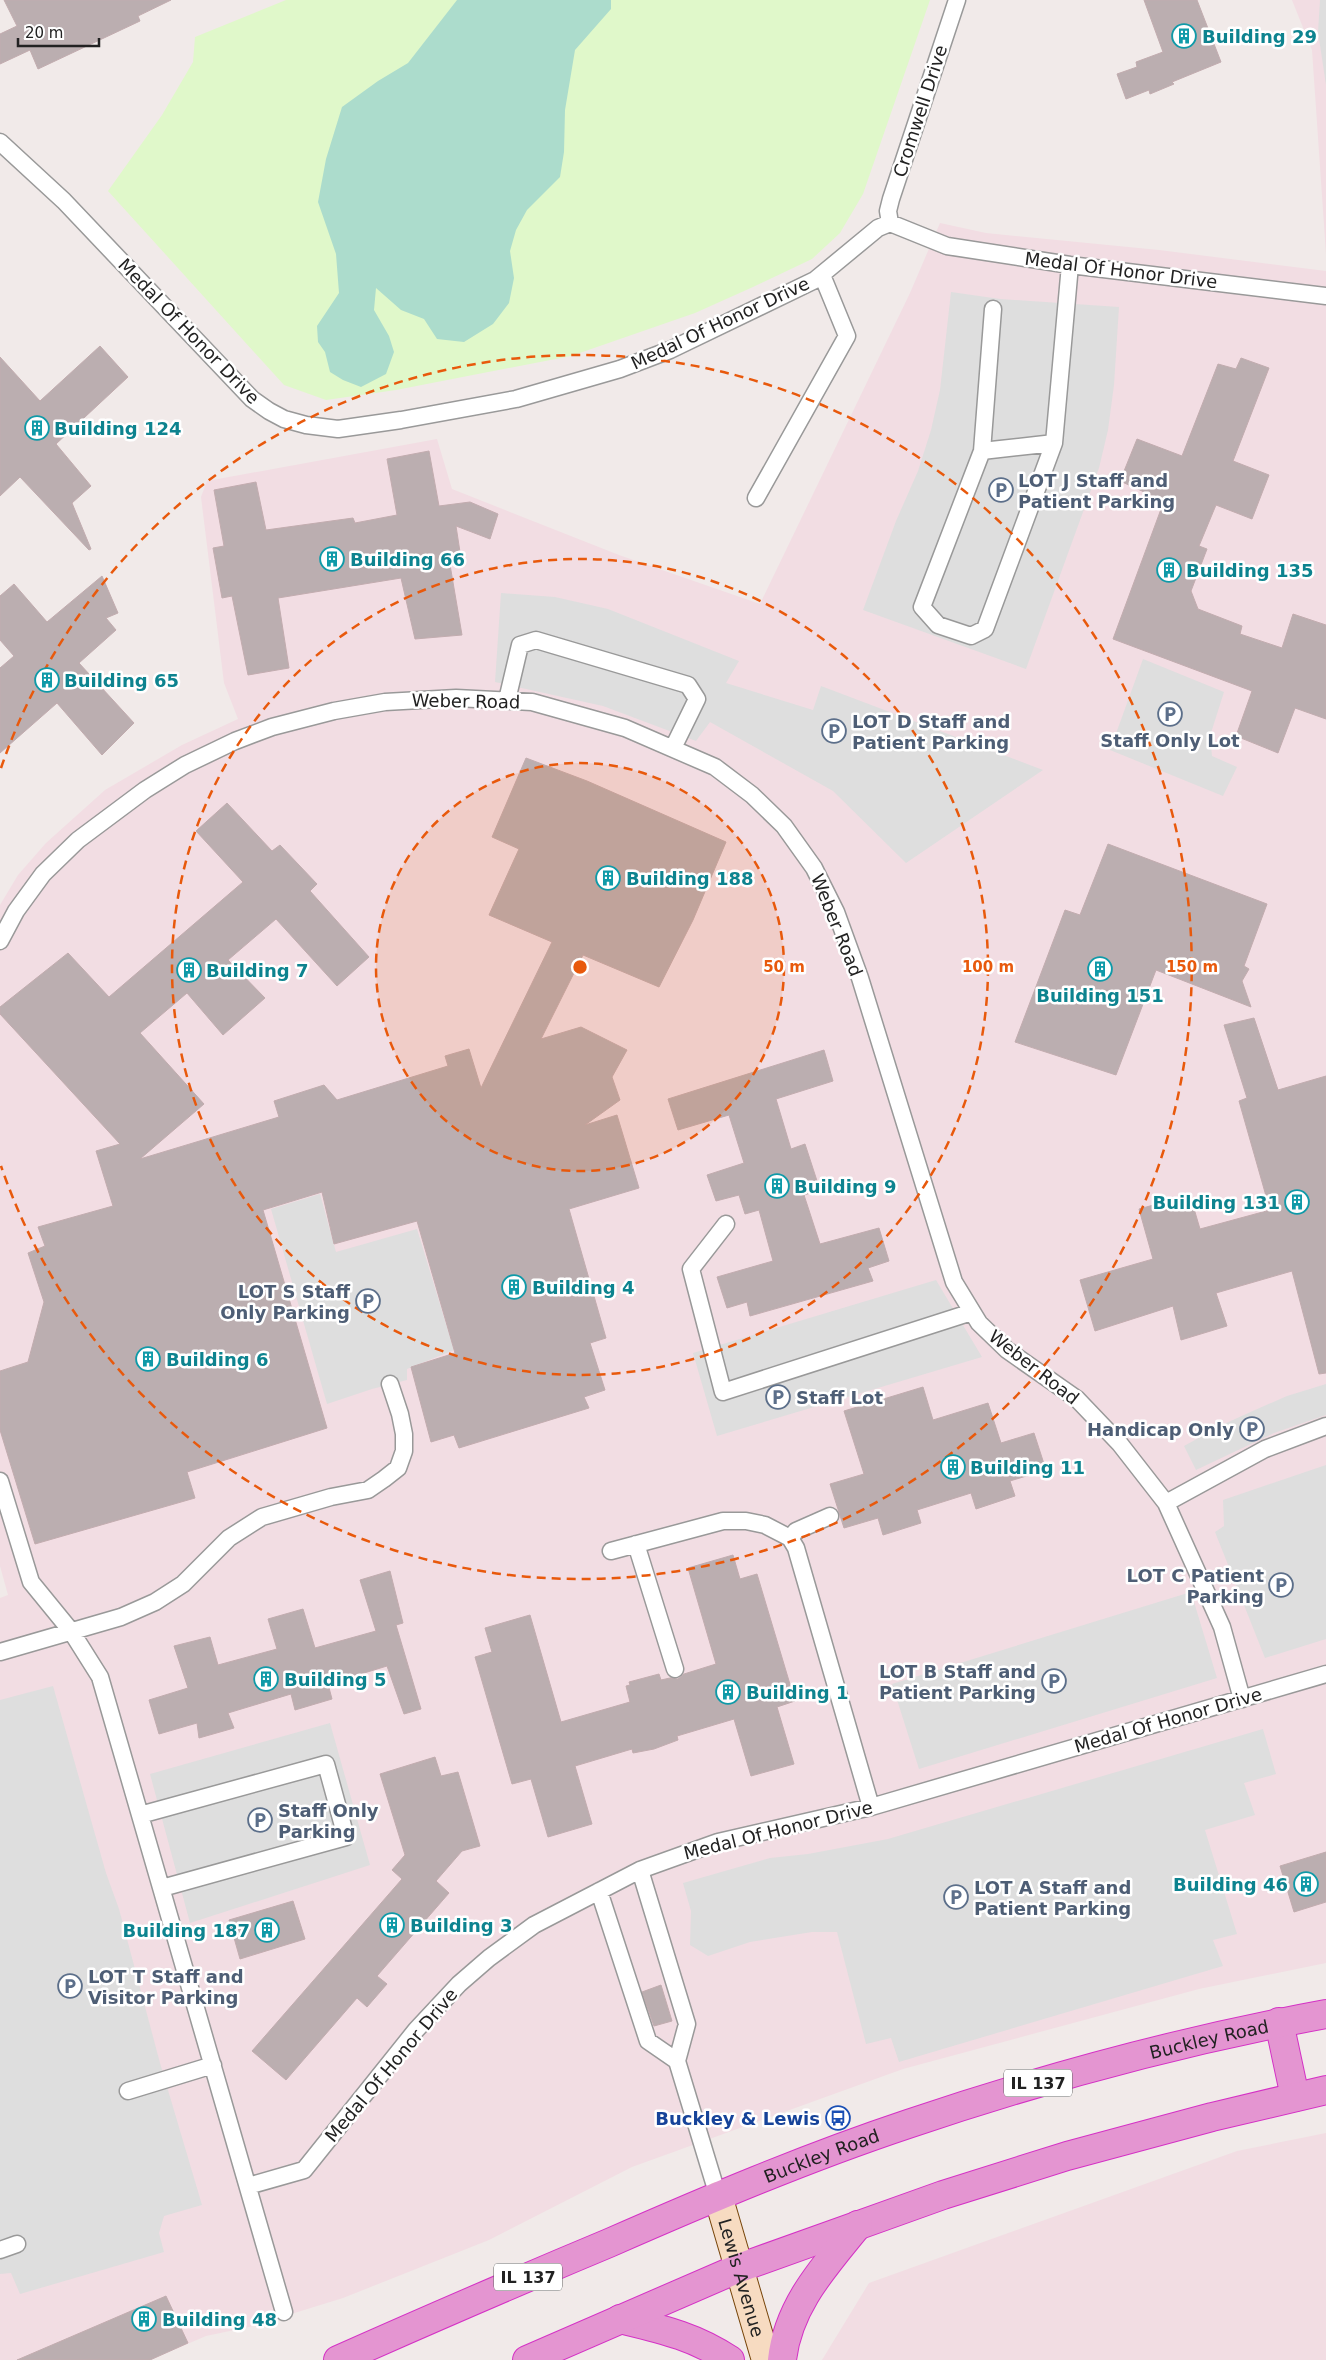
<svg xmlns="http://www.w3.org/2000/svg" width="1326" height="2360" font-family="'DejaVu Sans',sans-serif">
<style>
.military{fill:#f2dde3}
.park{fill:#e0f8ca}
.parking{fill:#dedede}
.water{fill:#acdccc}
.building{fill:#bbaeb0;stroke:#c2acaf}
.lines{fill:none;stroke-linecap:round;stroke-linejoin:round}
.lane-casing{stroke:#999;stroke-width:19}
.secondary-casing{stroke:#77450a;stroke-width:30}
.highway-casing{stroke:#d431c5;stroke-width:30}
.lane{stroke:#fff;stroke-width:16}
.secondary{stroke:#f7dbc1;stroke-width:28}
.highway{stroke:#e495d1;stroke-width:28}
.ring{fill:none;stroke:#e8590c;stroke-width:2.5;stroke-dasharray:9 6}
.labels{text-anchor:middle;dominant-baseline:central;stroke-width:5;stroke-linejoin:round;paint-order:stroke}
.shield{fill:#fff;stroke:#646464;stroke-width:1}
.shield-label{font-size:16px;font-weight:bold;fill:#222}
.culture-label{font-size:18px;font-weight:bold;fill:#0d838f;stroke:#fff;text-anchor:start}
.street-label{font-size:18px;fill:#222;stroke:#fff}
.service-label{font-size:18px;font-weight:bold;fill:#4e5e75;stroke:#fff;text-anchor:start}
.transit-label{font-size:18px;font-weight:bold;fill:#164399;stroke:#fff;text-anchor:end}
.centre{fill:#e8590c;stroke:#fff;stroke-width:2.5}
.ring-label{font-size:15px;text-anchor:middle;font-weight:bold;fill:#e8590c;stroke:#fff;stroke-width:5;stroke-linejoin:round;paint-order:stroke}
</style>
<rect width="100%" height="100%" fill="#f1eae9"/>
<path class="military" d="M 1292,0 L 1326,0 L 1326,254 L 1312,50 Z
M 940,223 L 986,233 L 1159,250 L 1326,271 L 1326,1963 L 1199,1989 L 903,2069 L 632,2167 L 489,2240 L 343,2298 L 249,2327 L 206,2336 L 150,2360 L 0,2360 L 0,1598 L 8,1595 L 0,1566 L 0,905 L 18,875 L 46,843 L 105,790 L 182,745 L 238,719 L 224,683 L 201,497 L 207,481 L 437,439 L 452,489 L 619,555 L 760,604 L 910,293 Z
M 1326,2133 L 1326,2360 L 822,2360 L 869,2283 L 1237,2151 Z"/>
<path class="park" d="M 286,0 L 930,0 L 863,194 L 840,233 L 812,259 L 753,287 L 695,313 L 571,356 L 396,390 L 326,400 L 284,385 L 108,191 L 162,115 L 193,62 L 195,37 Z"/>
<path class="parking" d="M 1320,0 L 1326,0 L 1326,85 L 1318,32 Z
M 951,292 L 1000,299 L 1119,307 L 1114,385 L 1108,430 L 1099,468 L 1026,669 L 863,610 L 896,521 L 918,471 L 931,430 L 940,390 Z
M 501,593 L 555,597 L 608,609 L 739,661 L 726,683 L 813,710 L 821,686 L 1043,770 L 906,863 L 833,791 L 710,722 L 696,741 L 603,706 L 495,682 Z
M 1143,659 L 1224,692 L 1210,736 L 1212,756 L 1237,767 L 1223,796 L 1110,750 Z
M 320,1194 L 336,1252 L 417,1229 L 454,1350 L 407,1369 L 407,1380 L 372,1389 L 327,1404 L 271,1209 Z
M 936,1280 L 982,1357 L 717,1436 L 693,1353 Z
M 1326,1384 L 1326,1415 L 1274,1433 L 1196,1470 L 1184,1446 L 1224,1424 L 1255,1410 L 1287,1396 Z
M 1326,1465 L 1326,1639 L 1265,1658 L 1215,1532 L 1224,1526 L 1223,1500 Z
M 1191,1592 L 1217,1678 L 919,1769 L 892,1684 Z
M 53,1686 L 106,1873 L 119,1909 L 160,2063 L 202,2205 L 164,2216 L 159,2233 L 164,2252 L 20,2294 L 11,2273 L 0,2274 L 0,1700 Z
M 330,1723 L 370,1865 L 190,1923 L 150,1774 Z
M 1263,1729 L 1276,1774 L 1244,1783 L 1255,1815 L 1205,1830 L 1237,1934 L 1213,1940 L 1223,1966 L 899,2062 L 891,2038 L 866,2044 L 837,1932 L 812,1932 L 750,1942 L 708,1956 L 690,1945 L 691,1911 L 683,1883 L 770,1858 L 808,1854 L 888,1839 Z"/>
<path class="water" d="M 457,0 L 611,0 L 611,9 L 575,50 L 565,110 L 564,152 L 560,177 L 527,210 L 516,230 L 510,251 L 514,278 L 509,303 L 493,324 L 464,342 L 437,339 L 424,319 L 401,310 L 376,288 L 374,310 L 389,336 L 394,352 L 386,374 L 361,387 L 343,380 L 330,372 L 325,352 L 318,342 L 317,326 L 339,293 L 336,254 L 318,202 L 326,159 L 342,107 L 378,81 L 408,63 Z"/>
<path class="building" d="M 4,0 L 171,0 L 138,16 L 140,21 L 38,69 L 30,50 L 0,64 L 0,34 L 17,26 Z
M 1144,0 L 1197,0 L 1221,62 L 1172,82 L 1174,84 L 1150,94 L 1149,90 L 1126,99 L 1117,74 L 1137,67 L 1136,62 L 1163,52 Z
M 100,346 L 128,377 L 56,444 L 91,486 L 72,503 L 91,549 L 89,550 L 20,477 L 0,496 L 0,357 L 40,401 Z
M 1241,358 L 1269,368 L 1233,461 L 1269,475 L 1252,519 L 1216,505 L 1199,546 L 1207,549 L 1191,591 L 1198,609 L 1242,626 L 1240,634 L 1282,648 L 1293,614 L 1326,625 L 1326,719 L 1295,708 L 1278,753 L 1236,736 L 1252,691 L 1113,639 L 1164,501 L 1120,481 L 1137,439 L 1182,456 L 1218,364 L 1236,369 Z
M 429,451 L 439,506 L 470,502 L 498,514 L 490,539 L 456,526 L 460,552 L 448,553 L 462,635 L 415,639 L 401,578 L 278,598 L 289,668 L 248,675 L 232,596 L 222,598 L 213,548 L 224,546 L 214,490 L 256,482 L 266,530 L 353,518 L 355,523 L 397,515 L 387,459 Z
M 102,576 L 118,613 L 106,618 L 116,630 L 79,663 L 134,723 L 102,755 L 57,703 L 0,753 L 0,668 L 14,656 L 0,640 L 0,596 L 14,584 L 47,622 Z
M 526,758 L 587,781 L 726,842 L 693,920 L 659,987 L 583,955 L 541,1039 L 581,1027 L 627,1050 L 612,1077 L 620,1100 L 585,1125 L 617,1115 L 639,1188 L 569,1209 L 606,1338 L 590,1343 L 605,1390 L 584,1397 L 589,1408 L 459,1448 L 454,1435 L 431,1442 L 411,1367 L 455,1353 L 417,1221 L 334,1244 L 322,1192 L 263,1210 L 327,1428 L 187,1472 L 195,1498 L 35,1544 L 0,1430 L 0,1371 L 28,1362 L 44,1302 L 28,1253 L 45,1246 L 38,1227 L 113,1206 L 96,1151 L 120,1144 L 0,1014 L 0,1007 L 68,953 L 109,997 L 243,882 L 196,831 L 227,803 L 272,851 L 280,845 L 317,884 L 310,891 L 369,957 L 337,986 L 276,919 L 228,960 L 265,998 L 223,1035 L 187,993 L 140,1033 L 204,1104 L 140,1159 L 279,1117 L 274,1101 L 324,1085 L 337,1100 L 448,1066 L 445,1056 L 469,1049 L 481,1088 L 552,942 L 489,915 L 519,849 L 492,837 Z
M 1108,844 L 1267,904 L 1244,966 L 1249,969 L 1242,981 L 1251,1007 L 1156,970 L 1116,1075 L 1015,1042 L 1065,910 L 1080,915 Z
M 1254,1018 L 1278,1090 L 1326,1076 L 1326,1373 L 1319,1374 L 1292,1271 L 1216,1293 L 1227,1326 L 1181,1340 L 1173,1306 L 1095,1331 L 1080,1280 L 1153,1259 L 1139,1209 L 1190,1195 L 1200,1229 L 1270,1210 L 1239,1101 L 1247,1098 L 1224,1025 Z
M 824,1050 L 833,1081 L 776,1099 L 791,1149 L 805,1144 L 820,1190 L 804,1195 L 820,1244 L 879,1228 L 889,1261 L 868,1268 L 873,1281 L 750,1316 L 747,1302 L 727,1308 L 717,1277 L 773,1261 L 759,1210 L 745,1214 L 739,1195 L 716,1201 L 707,1175 L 744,1163 L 729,1115 L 678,1130 L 668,1099 Z
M 923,1387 L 933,1420 L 988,1403 L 1001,1443 L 1034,1433 L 1046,1470 L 1010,1481 L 1015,1496 L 976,1509 L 971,1493 L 917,1510 L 921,1523 L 883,1535 L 878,1518 L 844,1528 L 830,1484 L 864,1474 L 844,1411 Z
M 733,1555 L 740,1579 L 757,1574 L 795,1701 L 777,1707 L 794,1764 L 751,1776 L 734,1719 L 677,1736 L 678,1740 L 654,1749 L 633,1753 L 632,1749 L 575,1766 L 592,1824 L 548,1837 L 531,1779 L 512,1784 L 475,1657 L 492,1652 L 485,1628 L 530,1615 L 561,1722 L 630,1702 L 626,1686 L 630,1685 L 629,1682 L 659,1674 L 661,1680 L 670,1678 L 678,1679 L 684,1674 L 716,1664 L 688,1568 Z
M 390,1571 L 403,1623 L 396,1625 L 421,1709 L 404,1714 L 387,1666 L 328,1684 L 332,1699 L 295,1710 L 291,1694 L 228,1713 L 234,1728 L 199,1738 L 197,1723 L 159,1734 L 149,1700 L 188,1688 L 174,1646 L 210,1637 L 218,1665 L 277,1649 L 268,1619 L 303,1609 L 315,1648 L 376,1631 L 360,1580 Z
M 435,1757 L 441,1776 L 458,1772 L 480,1846 L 462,1851 L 436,1881 L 449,1893 L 377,1976 L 387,1984 L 367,2007 L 357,1998 L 286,2080 L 252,2051 L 402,1879 L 392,1870 L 405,1855 L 380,1774 Z
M 1326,1852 L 1326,1902 L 1294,1912 L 1280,1866 Z
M 293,1901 L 305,1939 L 240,1959 L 229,1920 Z
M 661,1985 L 672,2021 L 654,2026 L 642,1992 Z
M 166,2296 L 188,2343 L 150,2360 L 17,2360 Z"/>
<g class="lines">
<g class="lane-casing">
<path id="lane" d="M 0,142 L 64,201 L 252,399 L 269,411 L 284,419 L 306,425 L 338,429 L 401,420 L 516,399 L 620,369 L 670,350 L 815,280 L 878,228 L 890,223 L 947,246 L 1070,265 L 1326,296
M 890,223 L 888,211 L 891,199 L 957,0
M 1054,443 L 985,629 L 971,636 L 938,625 L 922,607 L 982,451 L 1054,443 L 1070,265
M 982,451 L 993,309
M 756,498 L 847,336 L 822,275
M 507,700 L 520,645 L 536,640 L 688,685 L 697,699 L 673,748
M 0,941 L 16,911 L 43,874 L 78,840 L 145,790 L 185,765 L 235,741 L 272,727 L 334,711 L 385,702 L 456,698 L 532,702 L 625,728 L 715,767 L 752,795 L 784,826 L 814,868 L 836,912 L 860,978 L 954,1282 L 979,1323 L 1007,1350 L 1077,1399 L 1120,1444 L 1166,1503 L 1222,1627 L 1242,1699
M 726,1224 L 691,1269 L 723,1392 L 972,1312
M 0,1481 L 31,1582 L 71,1631 L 100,1677 L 284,2312
M 1166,1503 L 1265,1449 L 1326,1426
M 790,1538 L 796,1531 L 830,1516
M 636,1544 L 675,1669
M 611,1551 L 723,1521 L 746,1521 L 765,1525 L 790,1538 L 796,1548 L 871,1807
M 0,1652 L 121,1617 L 155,1602 L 183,1584 L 229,1538 L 262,1517 L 331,1497 L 368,1490 L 384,1479 L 398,1468 L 404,1451 L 404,1434 L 400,1414 L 390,1384
M 140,1815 L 326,1764 L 346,1837 L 162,1888
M 640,1870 L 687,2024 L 677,2061 L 718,2196
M 599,1891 L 648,2041 L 677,2061
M 128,2091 L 213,2065
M 248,2186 L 304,2170 L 416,2030 L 459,1984 L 489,1958 L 534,1925 L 640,1870 L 718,1842 L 871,1807 L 1326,1674
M 0,2250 L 17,2244"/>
</g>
<g class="secondary-casing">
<g id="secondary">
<path id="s1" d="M 718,2196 L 766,2360"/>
</g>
</g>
<g class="highway-casing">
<g id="highway">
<path d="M 1279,2022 L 1295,2097"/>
<path d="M 620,2319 C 661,2329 694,2336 730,2360"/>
<path id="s2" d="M 338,2360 C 428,2320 518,2281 609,2243 C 707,2200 806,2158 908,2124 C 1044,2078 1185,2040 1326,2014"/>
<path d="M 527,2360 L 739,2268 L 943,2195 L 1067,2156 L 1212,2117 L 1326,2090"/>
<path d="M 782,2360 C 788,2305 825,2266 858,2225"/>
</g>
</g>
<use href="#lane" class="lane"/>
<use href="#secondary" class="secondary"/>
<use href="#highway" class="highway"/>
</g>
<circle cx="580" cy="967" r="204" fill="#e8590c" fill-opacity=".12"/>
<g class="ring">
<circle cx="580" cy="967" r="204"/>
<circle cx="580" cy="967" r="408"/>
<path d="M1 768A612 612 0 1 1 1 1166"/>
</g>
<defs>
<g id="building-ring" transform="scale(1.25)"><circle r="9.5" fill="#fff" stroke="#0f9aa8" stroke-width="1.5"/><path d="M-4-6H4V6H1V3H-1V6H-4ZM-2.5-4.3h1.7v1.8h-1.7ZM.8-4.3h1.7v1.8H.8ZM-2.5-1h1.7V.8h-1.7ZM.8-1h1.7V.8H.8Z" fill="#0f9aa8"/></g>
<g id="parking-ring" transform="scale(1.25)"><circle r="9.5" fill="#fff" stroke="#5c6f8a" stroke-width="1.5"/><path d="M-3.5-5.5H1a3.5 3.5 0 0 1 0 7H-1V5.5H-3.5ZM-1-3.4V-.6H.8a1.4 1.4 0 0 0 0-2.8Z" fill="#5c6f8a"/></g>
<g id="bus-ring" transform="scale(1.25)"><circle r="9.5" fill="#fff" stroke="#1a4fb4" stroke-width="1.5"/><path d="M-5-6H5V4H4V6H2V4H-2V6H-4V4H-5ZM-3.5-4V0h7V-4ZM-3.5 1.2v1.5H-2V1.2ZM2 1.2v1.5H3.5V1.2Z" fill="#1a4fb4"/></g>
</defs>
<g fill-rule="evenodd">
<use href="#building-ring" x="1184" y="36"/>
<use href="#building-ring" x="37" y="428"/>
<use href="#parking-ring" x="1001" y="490"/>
<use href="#building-ring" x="332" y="559"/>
<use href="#building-ring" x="1169" y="570"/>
<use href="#building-ring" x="47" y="680"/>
<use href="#parking-ring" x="1170" y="714"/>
<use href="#parking-ring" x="834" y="731"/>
<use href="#building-ring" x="608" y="878"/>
<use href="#building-ring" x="1100" y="969"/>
<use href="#building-ring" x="189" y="970"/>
<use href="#building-ring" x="777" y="1186"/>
<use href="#building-ring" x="1297" y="1202"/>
<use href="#building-ring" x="514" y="1287"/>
<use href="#parking-ring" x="368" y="1301"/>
<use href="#building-ring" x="148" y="1359"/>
<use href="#parking-ring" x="778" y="1397"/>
<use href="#parking-ring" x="1252" y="1429"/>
<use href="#building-ring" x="953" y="1467"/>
<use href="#parking-ring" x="1281" y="1585"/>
<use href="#building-ring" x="266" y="1679"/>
<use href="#parking-ring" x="1054" y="1681"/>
<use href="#building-ring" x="728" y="1692"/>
<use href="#parking-ring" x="260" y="1820"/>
<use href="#building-ring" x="1306" y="1884"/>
<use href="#parking-ring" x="956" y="1897"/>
<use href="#building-ring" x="392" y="1925"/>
<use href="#building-ring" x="267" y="1930"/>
<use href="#parking-ring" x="70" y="1986"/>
<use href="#bus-ring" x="838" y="2118"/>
<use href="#building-ring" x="144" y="2319"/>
</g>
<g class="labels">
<g class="shield">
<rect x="1004" y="2069.5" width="68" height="27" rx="4"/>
<rect x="494" y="2263.5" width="68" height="27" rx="4"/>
</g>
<g class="shield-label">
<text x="1038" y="2083">IL 137</text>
<text x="528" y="2277">IL 137</text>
</g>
<g class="culture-label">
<text x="1202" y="36">Building 29</text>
<text x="54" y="428">Building 124</text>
<text x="350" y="559">Building 66</text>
<text x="1186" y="570">Building 135</text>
<text x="64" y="680">Building 65</text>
<text x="626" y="878">Building 188</text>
<text x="206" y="970">Building 7</text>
<text x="1100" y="995" text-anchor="middle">Building 151</text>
<text x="794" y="1186">Building 9</text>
<text x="1280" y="1202" text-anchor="end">Building 131</text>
<text x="532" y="1287">Building 4</text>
<text x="166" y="1359">Building 6</text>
<text x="970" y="1467">Building 11</text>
<text x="284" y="1679">Building 5</text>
<text x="746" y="1692">Building 1</text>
<text x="1288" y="1884" text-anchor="end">Building 46</text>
<text x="410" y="1925">Building 3</text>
<text x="250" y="1930" text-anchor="end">Building 187</text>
<text x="162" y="2319">Building 48</text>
</g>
<g class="street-label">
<text transform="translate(920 111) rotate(-72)">Cromwell Drive</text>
<text transform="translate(1121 270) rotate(7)">Medal Of Honor Drive</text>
<text transform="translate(720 323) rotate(-25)">Medal Of Honor Drive</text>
<text transform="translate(189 331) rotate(46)">Medal Of Honor Drive</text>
<text transform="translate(466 701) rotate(1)">Weber Road</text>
<text transform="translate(837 925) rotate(68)">Weber Road</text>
<text transform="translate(1034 1367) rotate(38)">Weber Road</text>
<text transform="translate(1168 1720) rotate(-16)">Medal Of Honor Drive</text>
<text transform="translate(778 1830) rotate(-14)">Medal Of Honor Drive</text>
<text stroke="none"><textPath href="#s2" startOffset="930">Buckley Road</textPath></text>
<text transform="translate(391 2065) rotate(-50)">Medal Of Honor Drive</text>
<text stroke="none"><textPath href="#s2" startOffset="525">Buckley Road</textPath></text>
<text stroke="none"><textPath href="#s1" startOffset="85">Lewis Avenue</textPath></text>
</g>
<g class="service-label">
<text x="1018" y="480">LOT J Staff and<tspan x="1018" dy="21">Patient Parking</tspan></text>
<text x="852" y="721">LOT D Staff and<tspan x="852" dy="21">Patient Parking</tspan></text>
<text x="1170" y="740" text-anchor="middle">Staff Only Lot</text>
<text x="350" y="1291" text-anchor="end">LOT S Staff<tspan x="350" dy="21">Only Parking</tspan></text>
<text x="796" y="1397">Staff Lot</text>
<text x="1234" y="1429" text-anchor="end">Handicap Only</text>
<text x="1264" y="1575" text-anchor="end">LOT C Patient<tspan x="1264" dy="21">Parking</tspan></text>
<text x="1036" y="1671" text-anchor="end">LOT B Staff and<tspan x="1036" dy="21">Patient Parking</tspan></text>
<text x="278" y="1810">Staff Only<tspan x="278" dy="21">Parking</tspan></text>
<text x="974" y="1887">LOT A Staff and<tspan x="974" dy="21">Patient Parking</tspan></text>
<text x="88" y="1976">LOT T Staff and<tspan x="88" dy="21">Visitor Parking</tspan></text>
</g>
<g class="transit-label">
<text x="820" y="2118">Buckley &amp; Lewis</text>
</g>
</g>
<circle cx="580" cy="967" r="8" class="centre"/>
<g class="ring-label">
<text x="784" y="972">50 m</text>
<text x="988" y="972">100 m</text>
<text x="1192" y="972">150 m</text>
</g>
<path d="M18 38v8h81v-8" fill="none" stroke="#222222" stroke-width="2.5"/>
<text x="25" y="38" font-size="15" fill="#222222" stroke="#ffffff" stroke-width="4" paint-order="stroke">20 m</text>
</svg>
